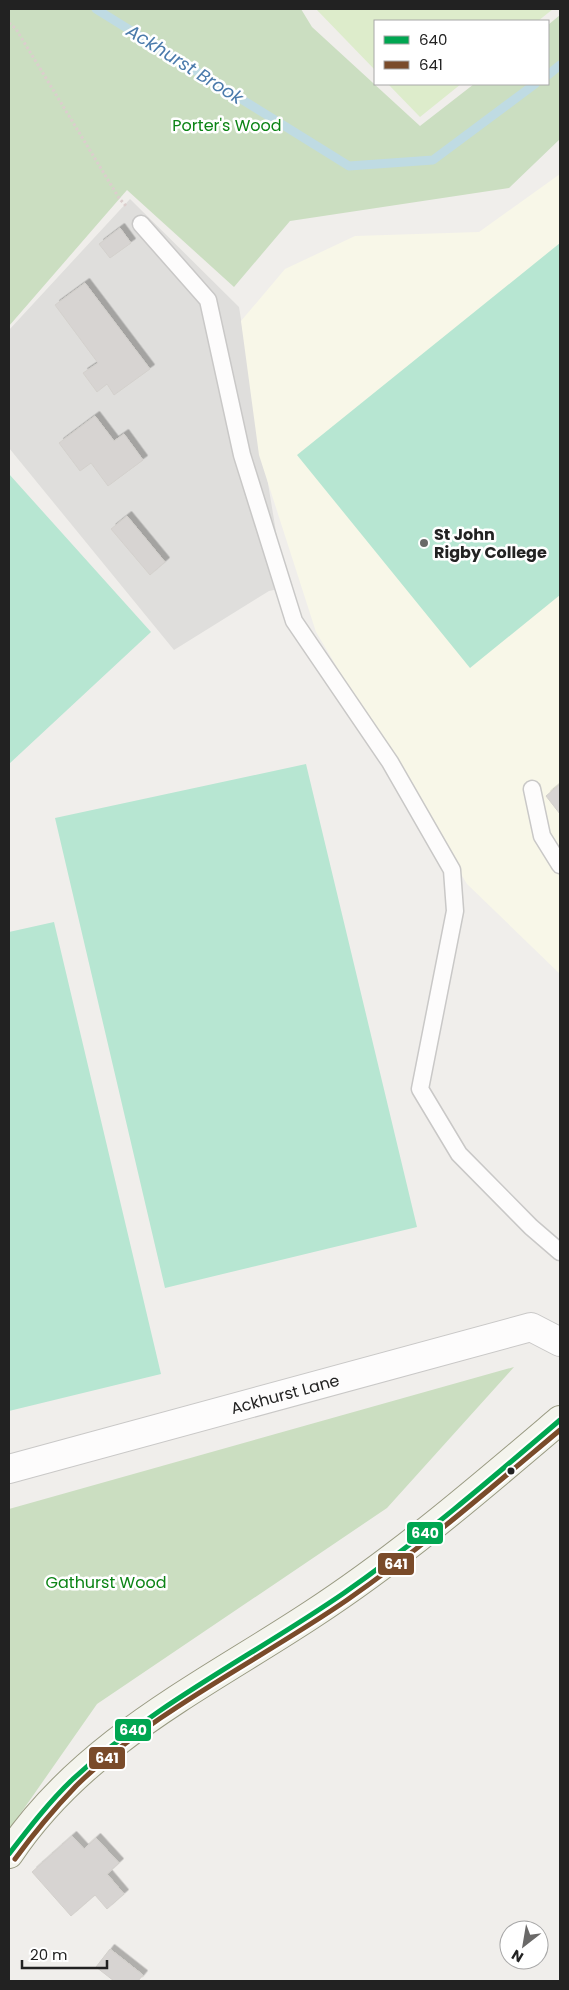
<svg xmlns="http://www.w3.org/2000/svg" width="569" height="1990" font-family="Poppins,sans-serif">
<style>
.residential{fill:#dfdedc}
.education{fill:#f8f7e8}
.grass{fill:#ddeccb}
.forest{fill:#cbdec1}
.pitch{fill:#b7e6d2}
.lines{fill:none;stroke-linecap:round;stroke-linejoin:round}
.stream{stroke:#bfdbe3;stroke-width:9}
.building{fill:#d7d4d2;stroke:#d3d0cc;filter:url(#shadow)}
.lane-casing{stroke:#c9c8c7;stroke-width:19}
.street-casing{stroke:#c9c8c7;stroke-width:30}
.secondary-casing{stroke:#999a82;stroke-width:30}
.path{stroke:#dccecd;stroke-width:3;stroke-dasharray:2.5 2.5;stroke-linecap:butt}
.lane{stroke:#fdfcfc;stroke-width:16}
.street{stroke:#fdfcfc;stroke-width:28}
.secondary{stroke:#f4f4ed;stroke-width:28}
.bus-1-casing{stroke:#fff;stroke-width:9}
.bus-2-casing{stroke:#fff;stroke-width:9}
.bus-1{stroke:#00a651;stroke-width:5}
.bus-2{stroke:#7a4b2a;stroke-width:5}
.poi-dot{fill:#6a6968;stroke:#fff;stroke-width:2}
.bus-dot{fill:#222;stroke:#fff;stroke-width:2}
.labels{text-anchor:middle;dominant-baseline:central;stroke-width:5;stroke-linejoin:round;paint-order:stroke}
.park-label{font-size:16px;fill:#0c8416;stroke:#fff}
.poi-label{font-size:16px;font-weight:bold;fill:#222;stroke:#fff;text-anchor:start}
.street-label{font-size:16px;fill:#222;stroke:#fff}
.water-label{font-size:18px;font-style:italic;fill:#4a7aab;stroke:#fff}
.line-badge{stroke:#fff;stroke-width:2}
.badge-label{font-size:14px;text-anchor:middle;font-weight:bold;fill:#fff}
</style>
<defs>
<filter id="shadow"><feDropShadow dx="4.5" dy="-4.5" stdDeviation="0" flood-color="#0004"/></filter>
</defs>
<rect width="100%" height="100%" fill="#f0eeeb"/>
<path class="residential" d="M 130,199 L 239,307 L 278,544 L 288,587 L 269,591 L 174,650 L 9,448 L 9,330 Z"/>
<path class="education" d="M 560,174 L 560,974 L 467,884 L 316,632 L 259,455 L 241,321 L 285,269 L 355,236 L 479,232 Z"/>
<path class="grass" d="M 316,9 L 553,9 L 538,21 L 375,21 L 375,70 Z
M 388,84 L 461,84 L 420,117 Z"/>
<path class="forest" d="M 9,9 L 301,9 L 312,27 L 420,126 L 474,84 L 548,84 L 548,25 L 560,15 L 560,139 L 509,188 L 290,221 L 234,287 L 127,190 L 9,326 Z
M 514,1367 L 387,1508 L 97,1704 L 9,1830 L 9,1509 Z"/>
<path class="pitch" d="M 560,243 L 560,595 L 470,668 L 297,455 Z
M 9,474 L 151,632 L 9,764 Z
M 306,764 L 417,1227 L 165,1288 L 55,818 Z
M 54,922 L 161,1374 L 9,1411 L 9,932 Z"/>
<g class="lines">
<path class="stream" d="M 96,9 L 349,166 L 433,160 L 535,84
M 548,75 L 560,65"/>
</g>
<path class="building" d="M 120,228 L 131,243 L 110,258 L 99,244 Z
M 85,283 L 150,369 L 114,395 L 107,384 L 97,392 L 83,373 L 98,363 L 55,305 Z
M 95,416 L 114,441 L 124,434 L 143,460 L 108,486 L 91,463 L 80,471 L 59,443 Z
M 127,516 L 165,562 L 150,575 L 111,529 Z
M 560,784 L 560,814 L 546,796 Z
M 72,1836 L 84,1849 L 96,1838 L 119,1863 L 107,1874 L 124,1894 L 107,1909 L 95,1895 L 71,1916 L 32,1872 Z
M 110,1949 L 143,1975 L 138,1981 L 114,1981 L 96,1967 Z"/>
<g class="lines">
<g class="lane-casing">
<path id="lane" d="M 141,224 L 208,300 L 242,455 L 294,621 L 390,762 L 452,870 L 455,911 L 420,1089 L 459,1154 L 531,1227 L 560,1252
M 532,789 L 542,836 L 560,865"/>
</g>
<g class="street-casing">
<g id="street">
<path id="s1" d="M 9,1469 L 531,1327 L 560,1342"/>
</g>
</g>
<g class="secondary-casing">
<path id="secondary" d="M 9,1854 C 83,1743 203,1686 311,1615 C 400,1557 480,1488 560,1420"/>
</g>
<path class="path" d="M 9,23 L 16,29 L 119,198 L 127,207"/>
<use href="#lane" class="lane"/>
<use href="#street" class="street"/>
<use href="#secondary" class="secondary"/>
<g class="bus-1-casing">
<path id="bus-1" d="M 9,1854 C 29,1828 49,1802 73,1779 C 154,1704 254,1655 344,1593 C 420,1540 490,1480 560,1420"/>
</g>
<g class="bus-2-casing">
<path id="bus-2" d="M 15,1859 C 34,1833 54,1809 76,1786 C 151,1712 260,1660 347,1600 C 422,1548 491,1488 560,1430"/>
</g>
<use href="#bus-1" class="bus-1"/>
<use href="#bus-2" class="bus-2"/>
</g>
<circle class="poi-dot" cx="424" cy="543" r="5"/>
<circle class="bus-dot" cx="511" cy="1471" r="4.5"/>
<g class="labels">
<g class="park-label">
<text x="227" y="125">Porter's Wood</text>
<text x="106" y="1582">Gathurst Wood</text>
</g>
<g class="poi-label">
<text x="434" y="534">St John<tspan x="434" dy="18">Rigby College</tspan></text>
</g>
<g class="street-label">
<text stroke="none"><textPath href="#s1" startOffset="286">Ackhurst Lane</textPath></text>
</g>
<g class="water-label">
<text transform="translate(185 64) rotate(32)">Ackhurst Brook</text>
</g>
</g>
<g class="line-badge">
<rect x="406" y="1521" width="38" height="24" rx="5" fill="#00a651"/>
<rect x="377" y="1552" width="38" height="24" rx="5" fill="#7a4b2a"/>
<rect x="114" y="1718" width="38" height="24" rx="5" fill="#00a651"/>
<rect x="88" y="1746" width="38" height="24" rx="5" fill="#7a4b2a"/>
</g>
<g class="badge-label">
<text x="425" y="1538">640</text>
<text x="396" y="1569">641</text>
<text x="133" y="1735">640</text>
<text x="107" y="1763">641</text>
</g>
<rect width="569" height="1990" fill="none" stroke="#222222" stroke-width="20"/>
<rect x="374" y="20" width="175" height="65" fill="#ffffff" stroke="#a7a7a7"/>
<rect x="384" y="36" width="25" height="8" fill="#00a651" stroke="#a7a7a7"/>
<text x="419" y="45" font-size="15" fill="#222222">640</text>
<rect x="384" y="61" width="25" height="8" fill="#7a4b2a" stroke="#a7a7a7"/>
<text x="419" y="70" font-size="15" fill="#222222">641</text>
<g transform="translate(524 1945) rotate(211)"><circle r="24" fill="#ffffff" stroke="#a7a7a7"/>
<path d="M0-4L9 19L0 12L-9 19Z" fill="#6a6968"/>
<text y="-8" font-size="14" font-weight="bold" text-anchor="middle" fill="#222222">N</text>
</g>
<path d="M22 1960v8h85v-8" fill="none" stroke="#222222" stroke-width="2.5"/>
<text x="30" y="1960" font-size="15" fill="#222222" stroke="#ffffff" stroke-width="4" paint-order="stroke">20 m</text>
</svg>
